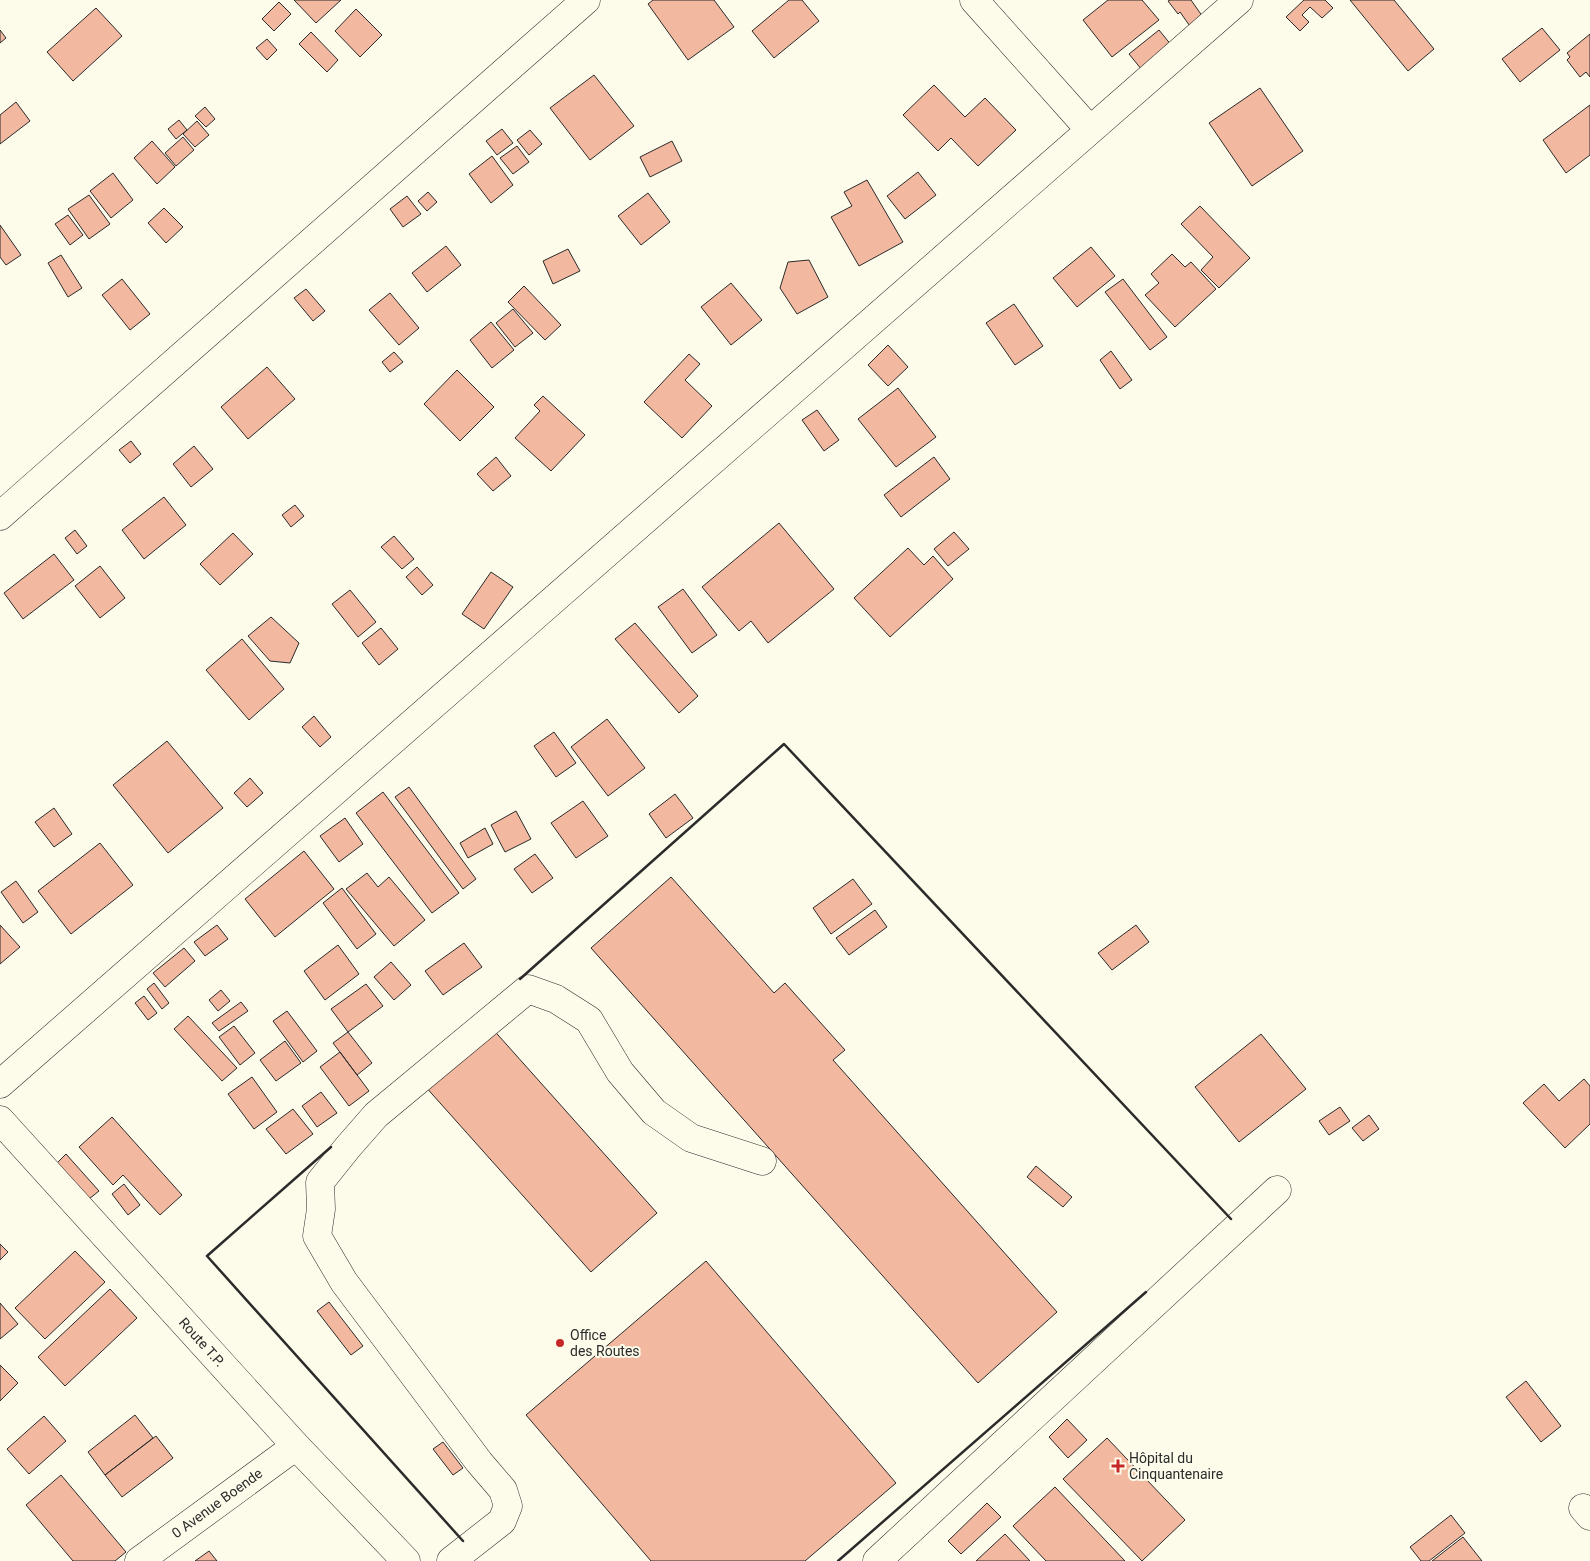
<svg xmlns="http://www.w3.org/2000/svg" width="1590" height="1561" font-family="Roboto,sans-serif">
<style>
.building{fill:#f2b8a0;stroke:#2b2b2b}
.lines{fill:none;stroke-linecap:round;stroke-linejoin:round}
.minor-casing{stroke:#2b2b2b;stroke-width:29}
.minor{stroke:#fdfbea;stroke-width:28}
.wall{stroke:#2b2b2b;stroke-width:2.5}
.poi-dot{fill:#c62828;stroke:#fdfbea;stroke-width:2}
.labels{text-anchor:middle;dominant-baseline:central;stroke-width:4;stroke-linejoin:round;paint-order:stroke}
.poi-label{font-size:14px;fill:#2b2b2b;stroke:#fdfbea;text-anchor:start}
.street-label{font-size:14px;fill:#2b2b2b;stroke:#fdfbea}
</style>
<rect width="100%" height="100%" fill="#fdfbea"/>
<path class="building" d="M 294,0 L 341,0 L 316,23 Z
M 653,0 L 714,0 L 734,27 L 688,60 L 648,4 Z
M 789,0 L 802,0 L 819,21 L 774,58 L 752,31 Z
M 1108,0 L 1142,0 L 1159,20 L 1112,57 L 1083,20 Z
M 1170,0 L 1191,0 L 1205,20 L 1192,29 L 1180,12 L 1178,14 L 1168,1 Z
M 1304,0 L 1325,0 L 1333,8 L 1322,18 L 1310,7 L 1302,15 L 1309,22 L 1300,31 L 1286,17 Z
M 1350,0 L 1394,0 L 1434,49 L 1408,71 Z
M 279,2 L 291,14 L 274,31 L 262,19 Z
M 96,8 L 122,36 L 73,81 L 47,52 Z
M 356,9 L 382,35 L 360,57 L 335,31 Z
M 1542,28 L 1560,50 L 1520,82 L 1502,59 Z
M 0,30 L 6,38 L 0,43 Z
M 1159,30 L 1172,46 L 1142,70 L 1129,54 Z
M 311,32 L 338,60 L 327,72 L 299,44 Z
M 1590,34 L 1590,77 L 1586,72 L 1580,77 L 1567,60 L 1570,57 L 1567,53 Z
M 267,39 L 277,50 L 267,60 L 256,48 Z
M 594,75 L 634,126 L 590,160 L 550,108 Z
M 934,85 L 965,117 L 985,98 L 1016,130 L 978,166 L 951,138 L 938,151 L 903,115 Z
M 1260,88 L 1303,151 L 1252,186 L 1209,123 Z
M 16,102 L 30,121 L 0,144 L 0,115 Z
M 1590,105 L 1590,155 L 1566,173 L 1543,140 Z
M 205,107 L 215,119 L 206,127 L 195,116 Z
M 179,120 L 187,130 L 176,139 L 168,129 Z
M 197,121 L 209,135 L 195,147 L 183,134 Z
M 502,129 L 513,143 L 497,155 L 486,141 Z
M 530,130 L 542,144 L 529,155 L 517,140 Z
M 183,137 L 194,150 L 176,166 L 165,153 Z
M 152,141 L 175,167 L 157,184 L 134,158 Z
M 672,141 L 682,161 L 650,177 L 640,157 Z
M 517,146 L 529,162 L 513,174 L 500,158 Z
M 492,156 L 513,185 L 491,203 L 469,174 Z
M 918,172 L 936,195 L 905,219 L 887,196 Z
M 113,173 L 133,200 L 111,218 L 90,191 Z
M 867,180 L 903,242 L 859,266 L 831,217 L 852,206 L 844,192 Z
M 428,192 L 437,202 L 427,211 L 418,201 Z
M 648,193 L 670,222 L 641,245 L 618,216 Z
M 89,195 L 110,224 L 89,239 L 68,209 Z
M 407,196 L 421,214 L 403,227 L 390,209 Z
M 1200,206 L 1250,258 L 1219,288 L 1201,270 L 1213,257 L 1181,224 Z
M 164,208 L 183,227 L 166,243 L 148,223 Z
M 68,215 L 83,235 L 70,245 L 55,224 Z
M 0,225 L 21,255 L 6,265 L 0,257 Z
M 446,246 L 461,265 L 427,292 L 412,273 Z
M 1091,247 L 1115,276 L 1077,307 L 1053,278 Z
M 568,249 L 580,271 L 553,284 L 543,261 Z
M 1172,254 L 1185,267 L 1191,262 L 1216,289 L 1175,327 L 1145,295 L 1159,283 L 1151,274 Z
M 61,255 L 82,288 L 68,297 L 48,263 Z
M 809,260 L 828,297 L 797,314 L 780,288 L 788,262 Z
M 122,279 L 150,314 L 130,330 L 102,295 Z
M 1123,279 L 1167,337 L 1150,350 L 1105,292 Z
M 731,283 L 762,320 L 731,345 L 701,307 Z
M 524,286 L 561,325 L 545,340 L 508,302 Z
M 306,289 L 325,311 L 313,321 L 294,298 Z
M 390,293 L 419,328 L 399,345 L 369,310 Z
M 1014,304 L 1043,346 L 1015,365 L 986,323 Z
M 513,309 L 533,333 L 515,347 L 496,323 Z
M 491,322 L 514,350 L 492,368 L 470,340 Z
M 888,345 L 908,367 L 888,386 L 868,365 Z
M 1111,351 L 1132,380 L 1120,389 L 1100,360 Z
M 394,352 L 403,362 L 390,372 L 382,362 Z
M 689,354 L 700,364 L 685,380 L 712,406 L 682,438 L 644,402 Z
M 267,367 L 295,399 L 248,439 L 221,407 Z
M 457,370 L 494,407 L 460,441 L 424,404 Z
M 898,388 L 936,437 L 896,467 L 858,419 Z
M 543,396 L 585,435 L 551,471 L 515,438 L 540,411 L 534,405 Z
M 817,410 L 839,440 L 824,451 L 802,420 Z
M 131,441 L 141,454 L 130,463 L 119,450 Z
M 194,446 L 213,469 L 191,487 L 173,464 Z
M 496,457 L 511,476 L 493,491 L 477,474 Z
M 934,457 L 950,479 L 901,517 L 884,495 Z
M 164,497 L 186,525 L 144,559 L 122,530 Z
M 295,505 L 304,516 L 291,527 L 282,515 Z
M 779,523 L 834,589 L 768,643 L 751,621 L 739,631 L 702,587 Z
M 75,530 L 87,546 L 77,554 L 65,538 Z
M 954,532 L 969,549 L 948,566 L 934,549 Z
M 233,533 L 253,554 L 220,585 L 200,564 Z
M 394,536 L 414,559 L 402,569 L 381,547 Z
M 908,548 L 924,565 L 933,556 L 953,579 L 890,637 L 854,598 Z
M 54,554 L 74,580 L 23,619 L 4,593 Z
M 100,566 L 125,598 L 100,618 L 75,586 Z
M 417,567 L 433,585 L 422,595 L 406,577 Z
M 491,572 L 513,587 L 484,629 L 462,614 Z
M 683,589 L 717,635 L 692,653 L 658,607 Z
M 350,590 L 376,622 L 358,637 L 332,604 Z
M 271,617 L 299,643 L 290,663 L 270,661 L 248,636 Z
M 635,623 L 698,696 L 679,713 L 615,639 Z
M 381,628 L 398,649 L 379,665 L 362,643 Z
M 242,639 L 284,689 L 249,720 L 206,670 Z
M 314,716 L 331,737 L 320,747 L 302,727 Z
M 607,719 L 645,768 L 608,796 L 571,747 Z
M 554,732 L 576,763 L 556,777 L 534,746 Z
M 167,741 L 223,808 L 168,853 L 113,785 Z
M 250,778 L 263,793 L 247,807 L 234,793 Z
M 409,787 L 476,879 L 463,889 L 395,797 Z
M 383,792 L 459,893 L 432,913 L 356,813 Z
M 675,794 L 693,818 L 666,838 L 649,814 Z
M 583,801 L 608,836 L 576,858 L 551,823 Z
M 54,808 L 72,834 L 54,847 L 35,822 Z
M 516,811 L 531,839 L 505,852 L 491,825 Z
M 345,818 L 363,844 L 339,862 L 320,836 Z
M 485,828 L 493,844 L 468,858 L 460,843 Z
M 100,843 L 133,885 L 71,934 L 38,891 Z
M 304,851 L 334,889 L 275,937 L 245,899 Z
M 535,854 L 553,878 L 532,893 L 514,869 Z
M 367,873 L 378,887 L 389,877 L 425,920 L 394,946 L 346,889 Z
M 671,877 L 774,993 L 785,983 L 845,1050 L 833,1060 L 1057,1312 L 978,1383 L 591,948 Z
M 853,879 L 872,904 L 831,934 L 813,908 Z
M 16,881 L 38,912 L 23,923 L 1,892 Z
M 342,888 L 376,934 L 357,949 L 323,903 Z
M 875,910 L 887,927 L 849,955 L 836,938 Z
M 0,925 L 20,947 L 0,964 Z
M 217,925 L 228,939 L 205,956 L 194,942 Z
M 1136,925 L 1149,942 L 1112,970 L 1098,953 Z
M 464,943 L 482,967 L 443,995 L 425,971 Z
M 338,945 L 359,974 L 325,1000 L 304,971 Z
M 184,948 L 195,961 L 165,987 L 153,973 Z
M 391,962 L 411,985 L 394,1000 L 374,977 Z
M 154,983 L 169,1003 L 162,1009 L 147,989 Z
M 366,984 L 383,1006 L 348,1032 L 331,1009 Z
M 221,990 L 230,1001 L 218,1011 L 209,1000 Z
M 144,996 L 157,1013 L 148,1020 L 135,1003 Z
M 241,1002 L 248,1011 L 219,1031 L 212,1023 Z
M 287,1011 L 317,1051 L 303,1062 L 273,1021 Z
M 188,1016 L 237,1068 L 222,1081 L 174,1029 Z
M 234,1026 L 255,1053 L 240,1065 L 219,1037 Z
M 490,1026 L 657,1213 L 591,1272 L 424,1085 Z
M 348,1032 L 372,1063 L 357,1075 L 333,1043 Z
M 1261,1034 L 1306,1089 L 1239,1142 L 1195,1087 Z
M 285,1041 L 301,1063 L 276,1081 L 260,1060 Z
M 340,1052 L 369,1091 L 349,1106 L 320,1067 Z
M 252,1077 L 277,1112 L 254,1129 L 228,1094 Z
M 1584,1079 L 1590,1086 L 1590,1124 L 1565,1148 L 1523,1103 L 1544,1084 L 1559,1101 Z
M 321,1092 L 337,1113 L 317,1127 L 302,1106 Z
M 1340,1107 L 1350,1121 L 1329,1135 L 1319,1121 Z
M 293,1109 L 313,1134 L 286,1154 L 266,1129 Z
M 1369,1115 L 1379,1129 L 1363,1141 L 1352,1128 Z
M 112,1117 L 182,1195 L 160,1215 L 123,1175 L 113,1185 L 79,1147 Z
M 66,1154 L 99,1191 L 89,1199 L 57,1163 Z
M 1036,1166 L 1072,1197 L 1063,1207 L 1027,1177 Z
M 124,1184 L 140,1205 L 128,1215 L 112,1194 Z
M 0,1244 L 8,1252 L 0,1260 Z
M 75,1251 L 105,1282 L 45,1339 L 15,1308 Z
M 706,1261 L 896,1483 L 805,1561 L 651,1561 L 526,1415 Z
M 110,1289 L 137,1318 L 65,1386 L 38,1357 Z
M 329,1302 L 363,1346 L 351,1355 L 317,1311 Z
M 0,1303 L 18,1324 L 0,1339 Z
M 0,1365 L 18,1383 L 0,1401 Z
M 1526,1381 L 1561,1426 L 1541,1442 L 1506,1397 Z
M 135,1415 L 153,1438 L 105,1475 L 88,1452 Z
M 44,1416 L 66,1441 L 29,1474 L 7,1449 Z
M 1067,1419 L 1087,1440 L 1068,1458 L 1049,1437 Z
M 156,1436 L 173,1458 L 122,1497 L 105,1475 Z
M 1107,1438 L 1185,1520 L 1142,1561 L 1063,1479 Z
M 443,1442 L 463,1468 L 453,1475 L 433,1449 Z
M 61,1475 L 126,1552 L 115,1561 L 73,1561 L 26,1505 Z
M 1055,1487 L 1125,1561 L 1046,1561 L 1013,1526 Z
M 987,1503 L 1001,1517 L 961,1554 L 948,1541 Z
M 1451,1515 L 1465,1533 L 1429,1561 L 1421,1561 L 1410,1547 Z
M 1005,1534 L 1030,1561 L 976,1561 Z
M 1463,1537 L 1482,1561 L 1432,1561 Z
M 209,1551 L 217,1561 L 195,1561 Z"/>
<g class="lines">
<g class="minor-casing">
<path id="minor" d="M 974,0 L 1090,130
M 0,516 L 586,0
M 0,1084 L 1239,0
M 0,1120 L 296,1446 L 406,1561
M 1583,1508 L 1590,1516
M 139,1561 L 296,1446
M 451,1561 L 502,1521 L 508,1506 L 503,1490 L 479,1462 L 344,1282 L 317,1236 L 321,1209 L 320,1182 L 348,1147 L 376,1115 L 528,989 L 556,999 L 589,1020 L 620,1072 L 654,1112 L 691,1138 L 762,1161
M 877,1561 L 1277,1190"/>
</g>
<use href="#minor" class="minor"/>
<path class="wall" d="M 520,979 L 784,744 L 1231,1219
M 331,1147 L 207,1256 L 463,1541
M 838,1561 L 1146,1292"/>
</g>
<g class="poi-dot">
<circle cx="560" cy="1343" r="5"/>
<path d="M1115.5 1458.5h5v5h5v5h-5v5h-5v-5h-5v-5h5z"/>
</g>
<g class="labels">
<g class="poi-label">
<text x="570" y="1335">Office<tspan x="570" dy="16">des Routes</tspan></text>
<text x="1129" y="1458">Hôpital du<tspan x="1129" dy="16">Cinquantenaire</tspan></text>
</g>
<g class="street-label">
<text transform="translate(202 1342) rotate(48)">Route T.P.</text>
<text transform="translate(217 1503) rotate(-36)">0 Avenue Boende</text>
</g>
</g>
</svg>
